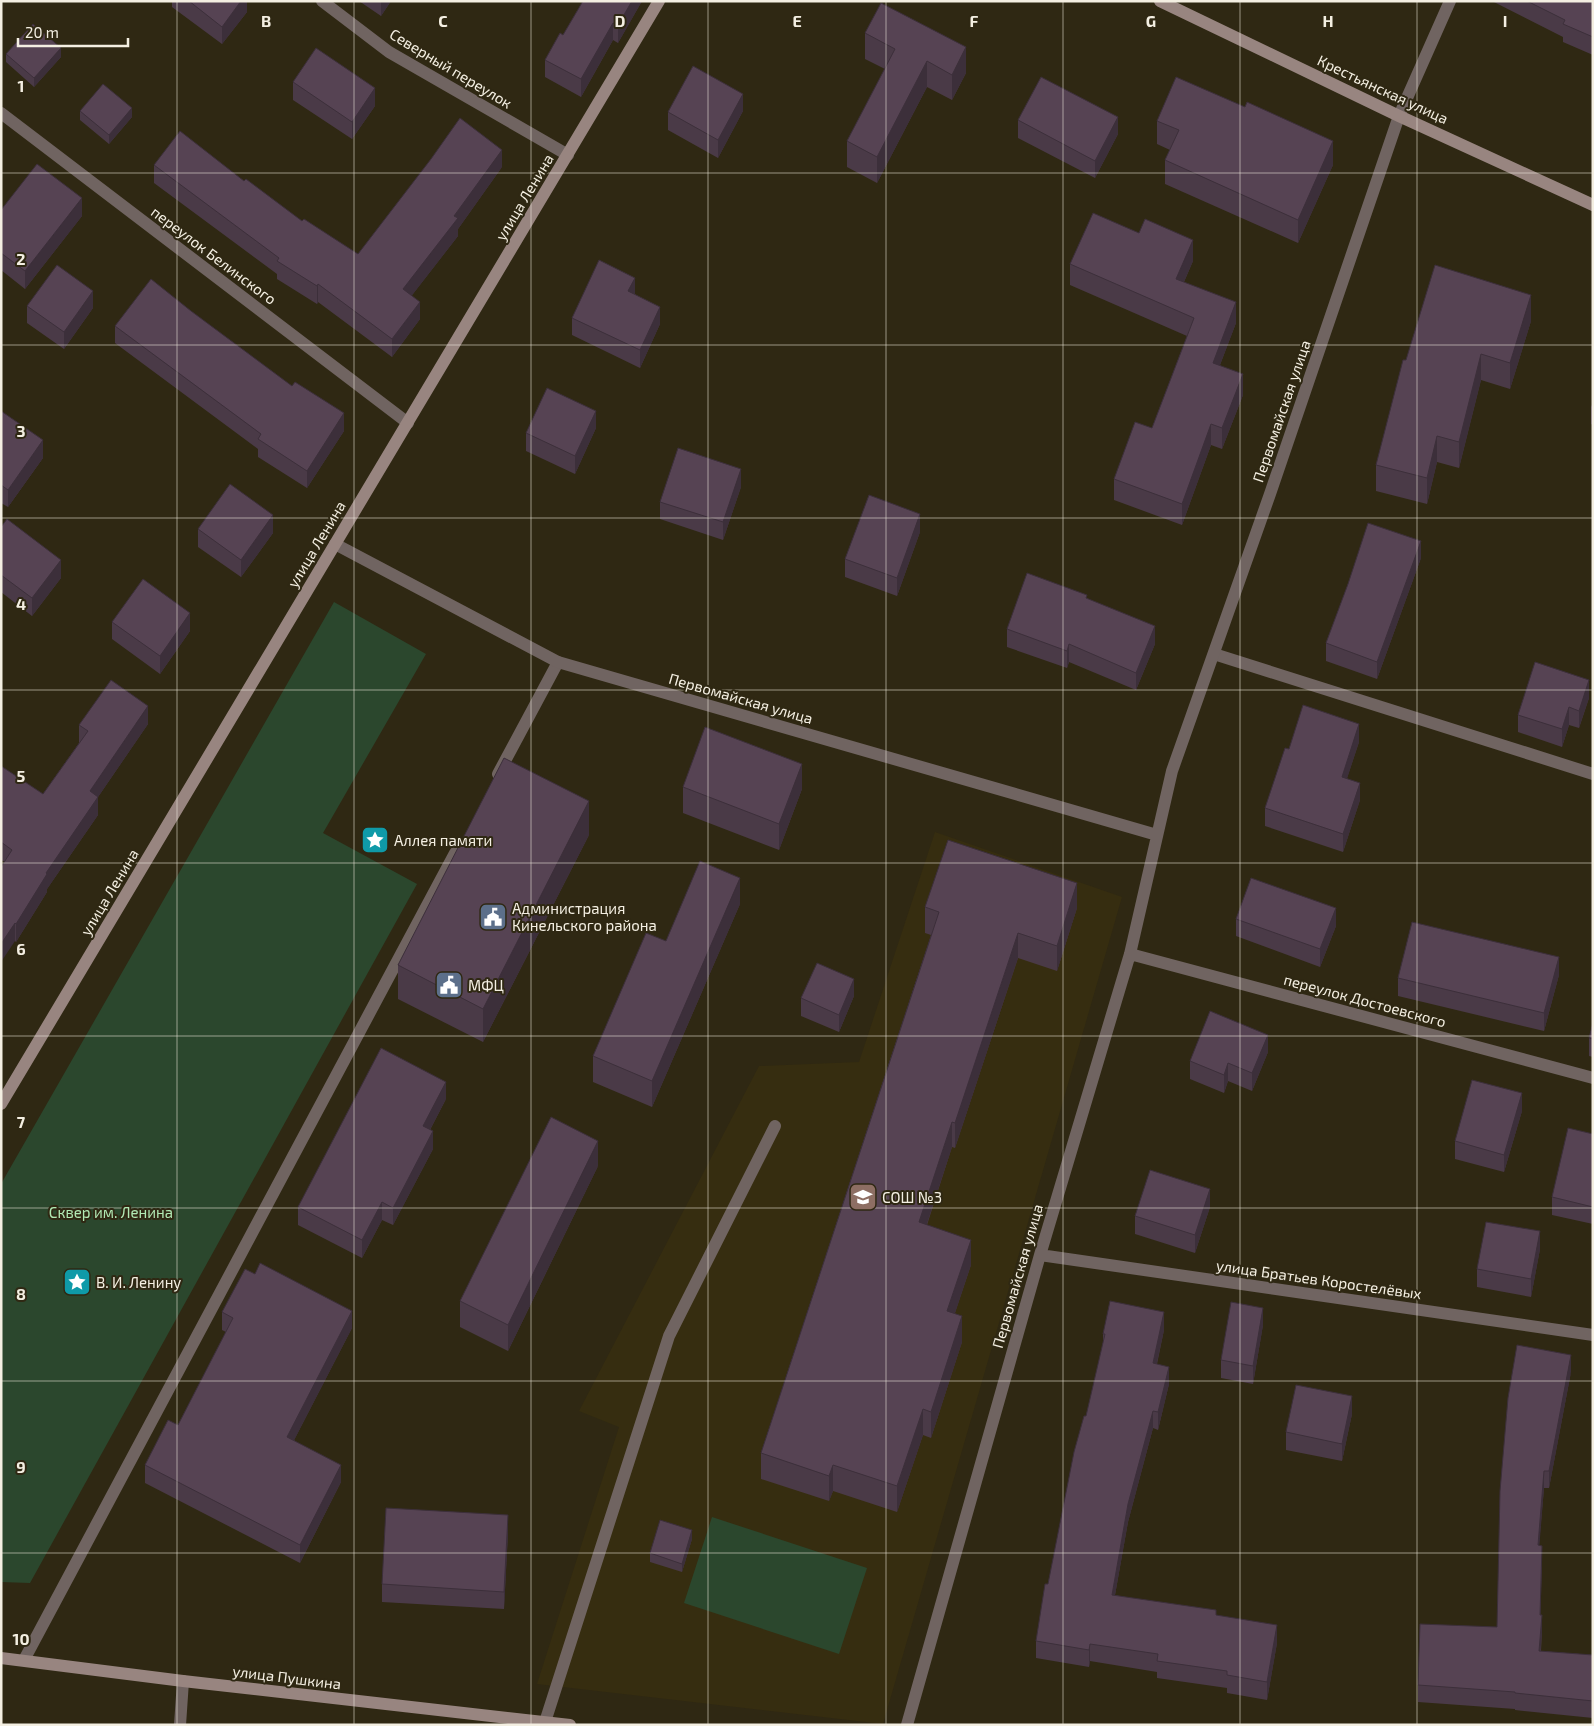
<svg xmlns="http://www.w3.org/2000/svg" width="1594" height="1726" font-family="'Exo 2',sans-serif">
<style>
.built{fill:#362d10}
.green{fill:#2b472d}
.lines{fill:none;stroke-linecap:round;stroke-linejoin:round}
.lane{stroke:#706461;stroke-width:12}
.street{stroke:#706461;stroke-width:12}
.secondary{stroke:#988580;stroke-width:12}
.wall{fill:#4a3a47}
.shaded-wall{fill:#3c2f3a}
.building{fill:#564353;stroke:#3c2f3a}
.grid{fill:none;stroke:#f4efe2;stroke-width:1;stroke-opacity:0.55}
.labels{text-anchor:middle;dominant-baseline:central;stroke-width:4;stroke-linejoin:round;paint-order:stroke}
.street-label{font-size:15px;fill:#f4efe2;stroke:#2f2813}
.poi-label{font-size:15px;fill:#f4efe2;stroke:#2f2813;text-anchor:start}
.park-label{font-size:15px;fill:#b1e9b4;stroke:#2f2813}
.grid-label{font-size:16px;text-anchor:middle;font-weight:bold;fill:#f4efe2;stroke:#2f2813;stroke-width:4;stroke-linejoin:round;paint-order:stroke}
</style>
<rect width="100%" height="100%" fill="#2f2813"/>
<path class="built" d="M 935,832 L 1122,897 L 883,1724 L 537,1684 L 619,1427 L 579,1411 L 759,1066 L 859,1062 Z"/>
<path class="green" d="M 334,602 L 426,654 L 323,833 L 417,884 L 30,1583 L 1,1582 L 1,1184 Z
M 712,1517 L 867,1568 L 839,1654 L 684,1603 Z"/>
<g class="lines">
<path class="lane" d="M 1214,654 L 1593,774
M 498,774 L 558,662
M 24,1660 L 455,853
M 545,1722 L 669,1336 L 775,1126"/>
<path class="street" d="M 322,1 L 389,52 L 568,155
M 1,113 L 408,423
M 335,544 L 558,662 L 1157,835
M 1130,954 L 1593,1078
M 1040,1255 L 1593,1335
M 180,1725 L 183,1681
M 907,1725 L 1040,1255 L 1130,954 L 1172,771 L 1270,494 L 1399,116 L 1450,1"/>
<path class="secondary" d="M 1160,1 L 1399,116 L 1593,205
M 1,1104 L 659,1
M 1,1658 L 183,1681 L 570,1725"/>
</g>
<path class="wall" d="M 172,1 L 247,1 L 247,12 L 222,44 L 172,7 Z
M 359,1 L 391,1 L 381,16 Z
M 583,1 L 642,1 L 618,43 L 613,40 L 581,97 L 545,77 L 545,60 L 563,35 Z
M 1492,1 L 1593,1 L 1593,55 L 1563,42 L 1563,37 Z
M 865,33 L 966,73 L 952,100 L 927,87 L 877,183 L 847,167 L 847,141 L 885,69 L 865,59 Z
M 6,54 L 61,57 L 34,87 L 6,62 Z
M 293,82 L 375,106 L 352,139 L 293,100 Z
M 1245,107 L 1333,165 L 1298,243 L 1165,184 L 1165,160 L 1170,150 L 1157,144 L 1157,121 Z
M 80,111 L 132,117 L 109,144 L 80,120 Z
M 743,111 L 718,158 L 668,130 L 668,112 Z
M 1018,120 L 1118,134 L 1095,178 L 1018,138 Z
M 154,165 L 244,181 L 302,221 L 358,254 L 502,167 L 458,229 L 458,236 L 412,295 L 420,319 L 392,357 L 318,302 L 317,304 L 277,279 L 277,274 L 154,183 Z
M 1,210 L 82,216 L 25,289 L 1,270 Z
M 1193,261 L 1184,282 L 1236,323 L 1220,365 L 1243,395 L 1222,449 L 1211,445 L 1182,525 L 1114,500 L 1114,479 L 1152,428 L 1187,336 L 1070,285 L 1070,264 Z
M 635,294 L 660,324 L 640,368 L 572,335 L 572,318 Z
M 27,306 L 93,308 L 64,349 L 27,323 Z
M 191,311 L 344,431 L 307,488 L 258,457 L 258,449 L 115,343 L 115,326 Z
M 1531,321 L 1510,389 L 1481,380 L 1459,468 L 1437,462 L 1427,504 L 1376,491 L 1376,465 L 1406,360 Z
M 1593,403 L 1593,425 L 1591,424 L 1591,407 Z
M 1,411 L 43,458 L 8,507 L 1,503 Z
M 596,428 L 575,474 L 526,451 L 526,433 Z
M 741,487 L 723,540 L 660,519 L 660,502 Z
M 1,527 L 61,578 L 32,616 L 1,592 Z
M 198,529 L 273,533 L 241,577 L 198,547 Z
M 920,532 L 897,596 L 845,577 L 845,559 Z
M 1421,558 L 1377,679 L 1326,661 L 1326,643 L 1348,584 Z
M 1087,598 L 1155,644 L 1136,690 L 1069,662 L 1067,668 L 1007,647 L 1007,629 Z
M 112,622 L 190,631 L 160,674 L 112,639 Z
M 1589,698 L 1579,728 L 1569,725 L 1562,747 L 1518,732 L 1518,715 Z
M 148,724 L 98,797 L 98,815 L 47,889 L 47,892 L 16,942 L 15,941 L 5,862 L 1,860 L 1,766 L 43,794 L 79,743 L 79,725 Z
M 1359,742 L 1347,778 L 1360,800 L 1343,852 L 1265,826 L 1265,808 L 1289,749 Z
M 683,787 L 802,789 L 779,850 L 683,813 Z
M 589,835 L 483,1042 L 398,999 L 398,965 Z
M 740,904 L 652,1107 L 593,1082 L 593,1056 L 666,941 Z
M 925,907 L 1077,908 L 1057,971 L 1018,958 L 955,1148 L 952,1147 L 927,1225 L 971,1265 L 955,1313 L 962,1342 L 931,1438 L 923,1435 L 897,1512 L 833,1491 L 829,1501 L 761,1479 L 761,1453 L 931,935 L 925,933 Z
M 1236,919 L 1336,926 L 1320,967 L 1236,936 Z
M 1559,975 L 1544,1031 L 1398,996 L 1398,978 Z
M 854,996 L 839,1032 L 801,1016 L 801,998 Z
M 1593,1023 L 1593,1057 L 1589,1056 L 1589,1038 Z
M 1268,1052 L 1252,1091 L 1228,1081 L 1224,1093 L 1190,1079 L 1190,1061 Z
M 446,1099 L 430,1130 L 433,1149 L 393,1225 L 382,1220 L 362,1258 L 298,1225 L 298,1207 Z
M 1522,1111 L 1504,1172 L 1455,1159 L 1455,1141 Z
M 1593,1134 L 1593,1224 L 1552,1215 L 1552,1197 Z
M 598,1166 L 508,1351 L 460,1327 L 460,1301 Z
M 1210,1207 L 1195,1253 L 1135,1234 L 1135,1216 Z
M 1540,1249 L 1531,1297 L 1477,1287 L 1477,1269 Z
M 222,1312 L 352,1328 L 294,1440 L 341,1482 L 300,1563 L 145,1483 L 145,1465 L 178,1425 L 226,1332 L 222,1330 Z
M 1263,1325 L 1253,1384 L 1221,1378 L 1221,1360 Z
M 1164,1330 L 1157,1364 L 1169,1384 L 1158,1430 L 1153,1428 L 1128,1522 L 1115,1595 L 1216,1615 L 1277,1643 L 1267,1700 L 1227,1693 L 1227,1688 L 1157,1678 L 1157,1672 L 1090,1661 L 1089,1667 L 1036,1658 L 1036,1641 L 1103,1343 L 1103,1334 Z
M 1571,1372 L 1549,1488 L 1544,1488 L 1539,1545 L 1542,1563 L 1540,1615 L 1542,1632 L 1541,1651 L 1593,1655 L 1593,1718 L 1515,1710 L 1515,1709 L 1418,1702 L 1418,1685 L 1497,1627 Z
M 1352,1414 L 1342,1461 L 1286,1450 L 1286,1432 Z
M 508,1533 L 504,1609 L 382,1602 L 382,1584 Z
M 692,1539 L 682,1572 L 650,1562 L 650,1553 Z"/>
<path class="shaded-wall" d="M 241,1 L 247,1 L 247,12 L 222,44 L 222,27 Z
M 381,1 L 391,1 L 381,16 Z
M 632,1 L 642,1 L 618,43 L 618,25 Z
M 613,23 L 613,40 L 581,97 L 581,79 Z
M 966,47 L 966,73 L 952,100 L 952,75 Z
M 61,48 L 61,57 L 34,87 L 34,78 Z
M 927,61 L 927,87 L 877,183 L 877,157 Z
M 375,88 L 375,106 L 352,139 L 352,122 Z
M 743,94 L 743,111 L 718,158 L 718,140 Z
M 132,108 L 132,117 L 109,144 L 109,135 Z
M 1118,117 L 1118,134 L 1095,178 L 1095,161 Z
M 1333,141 L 1333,165 L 1298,243 L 1298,220 Z
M 502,150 L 502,167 L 458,229 L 458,236 L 403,307 L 403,289 L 454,216 Z
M 82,198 L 82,216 L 25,289 L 25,271 Z
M 1193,240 L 1193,261 L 1176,300 L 1176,279 Z
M 635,278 L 635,295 L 628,291 Z
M 318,284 L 318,302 L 317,304 L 317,286 Z
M 93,291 L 93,308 L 64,349 L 64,332 Z
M 1531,295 L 1531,321 L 1510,389 L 1510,363 Z
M 420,302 L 420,319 L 392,357 L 392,339 Z
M 1236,302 L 1236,323 L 1213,383 L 1213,363 Z
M 660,307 L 660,324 L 640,368 L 640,350 Z
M 1481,354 L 1481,380 L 1459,468 L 1459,442 Z
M 1243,374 L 1243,395 L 1222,449 L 1222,428 Z
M 596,411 L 596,428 L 575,474 L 575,456 Z
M 344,413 L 344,431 L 307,488 L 307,471 Z
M 1211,424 L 1211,445 L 1182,525 L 1182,504 Z
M 1437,436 L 1437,462 L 1427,504 L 1427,478 Z
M 43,440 L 43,458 L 8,507 L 8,490 Z
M 741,469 L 741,487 L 723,540 L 723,522 Z
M 920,514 L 920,532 L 897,596 L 897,578 Z
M 273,515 L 273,533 L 241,577 L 241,560 Z
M 1421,541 L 1421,558 L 1377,679 L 1377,662 Z
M 61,560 L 61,578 L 32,616 L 32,598 Z
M 190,613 L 190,631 L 160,674 L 160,656 Z
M 1155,626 L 1155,644 L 1136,690 L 1136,673 Z
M 1069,644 L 1069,662 L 1067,668 L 1067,651 Z
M 1589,680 L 1589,698 L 1579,728 L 1579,711 Z
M 148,706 L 148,724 L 98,797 L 98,815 L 47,889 L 47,892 L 16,942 L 16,924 L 90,791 Z
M 1569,707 L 1569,725 L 1562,747 L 1562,729 Z
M 1359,724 L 1359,742 L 1342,794 L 1342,777 Z
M 802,764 L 802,789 L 779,850 L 779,824 Z
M 1360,783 L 1360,800 L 1343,852 L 1343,834 Z
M 589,801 L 589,835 L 483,1042 L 483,1009 Z
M 740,878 L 740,904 L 652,1107 L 652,1081 Z
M 1077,883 L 1077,908 L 1057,971 L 1057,946 Z
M 1336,908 L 1336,926 L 1320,967 L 1320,949 Z
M 15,923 L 15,941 L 1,962 L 1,944 Z
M 1018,933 L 1018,958 L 955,1148 L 955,1123 Z
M 1559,957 L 1559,975 L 1544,1031 L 1544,1013 Z
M 854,979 L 854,996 L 839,1032 L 839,1015 Z
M 1268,1035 L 1268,1052 L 1252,1091 L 1252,1073 Z
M 1228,1063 L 1228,1081 L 1224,1093 L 1224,1075 Z
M 446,1082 L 446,1099 L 423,1143 L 423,1126 Z
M 1522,1093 L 1522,1111 L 1504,1172 L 1504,1155 Z
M 952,1122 L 952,1147 L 919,1248 L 919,1222 Z
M 433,1131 L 433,1149 L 393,1225 L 393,1208 Z
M 598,1141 L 598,1166 L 508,1351 L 508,1325 Z
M 1210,1189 L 1210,1207 L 1195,1253 L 1195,1235 Z
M 382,1202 L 382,1220 L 362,1258 L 362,1240 Z
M 1540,1231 L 1540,1249 L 1531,1297 L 1531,1279 Z
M 971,1240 L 971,1265 L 947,1337 L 947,1311 Z
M 1263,1308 L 1263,1325 L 1253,1384 L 1253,1366 Z
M 352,1311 L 352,1328 L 287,1454 L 287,1437 Z
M 1164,1312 L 1164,1330 L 1153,1381 L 1153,1363 Z
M 962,1316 L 962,1342 L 931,1438 L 931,1412 Z
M 1571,1355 L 1571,1372 L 1549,1488 L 1549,1471 Z
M 1169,1367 L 1169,1384 L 1158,1430 L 1158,1412 Z
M 1352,1396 L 1352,1414 L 1342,1461 L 1342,1444 Z
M 923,1409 L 923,1435 L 897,1512 L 897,1486 Z
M 1153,1411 L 1153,1428 L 1128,1522 L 1112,1612 L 1112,1595 L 1128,1504 Z
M 341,1465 L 341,1482 L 300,1563 L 300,1545 Z
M 833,1465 L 833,1491 L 829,1501 L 829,1476 Z
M 1544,1471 L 1544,1488 L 1538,1563 L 1538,1545 Z
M 508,1515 L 508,1533 L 504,1609 L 504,1592 Z
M 692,1530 L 692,1539 L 682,1572 L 682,1564 Z
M 1542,1546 L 1542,1563 L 1540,1632 L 1540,1615 Z
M 1542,1615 L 1542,1632 L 1539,1668 L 1539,1651 Z
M 1277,1625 L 1277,1643 L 1267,1700 L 1267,1682 Z
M 1090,1644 L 1090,1661 L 1089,1667 L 1089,1650 Z"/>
<path class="building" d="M 189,1 L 241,1 L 222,27 Z
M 583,1 L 632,1 L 618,25 L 613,23 L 581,79 L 545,60 L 560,33 L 563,35 Z
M 1527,1 L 1593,1 L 1593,37 L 1563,24 L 1565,20 Z
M 881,3 L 966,47 L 952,75 L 927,61 L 877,157 L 847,141 L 895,49 L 865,33 Z
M 33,24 L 61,48 L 34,78 L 6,54 Z
M 316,48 L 375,88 L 352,122 L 293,82 Z
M 693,66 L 743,94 L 718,140 L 668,112 Z
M 1041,77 L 1118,117 L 1095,161 L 1018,120 Z
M 1176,77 L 1245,107 L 1247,102 L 1333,141 L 1298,220 L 1165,160 L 1179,130 L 1157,121 Z
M 103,84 L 132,108 L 109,135 L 80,111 Z
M 460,118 L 502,150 L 454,216 L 458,218 L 403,289 L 420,302 L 392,339 L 318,284 L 317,286 L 277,261 L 279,258 L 154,165 L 180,131 L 244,181 L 246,179 L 302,221 L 304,219 L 358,254 L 431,159 Z
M 37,164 L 82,198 L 25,271 L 1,253 L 1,210 Z
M 1093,213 L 1139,233 L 1145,219 L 1193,240 L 1176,279 L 1236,302 L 1213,363 L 1243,374 L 1222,428 L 1211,424 L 1182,504 L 1114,479 L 1135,422 L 1152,428 L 1194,318 L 1070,264 Z
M 599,260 L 635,278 L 628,291 L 660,307 L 640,350 L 572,318 Z
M 57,265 L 93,291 L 64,332 L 27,306 Z
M 1435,265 L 1531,295 L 1510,363 L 1481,354 L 1459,442 L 1437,436 L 1427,478 L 1376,465 L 1403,360 L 1406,360 Z
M 151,279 L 191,311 L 292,386 L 295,382 L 344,413 L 307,471 L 258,439 L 261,434 L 115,326 Z
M 547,388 L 596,411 L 575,456 L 526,433 Z
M 1,411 L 43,440 L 8,490 L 1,485 Z
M 678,448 L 741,469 L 723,522 L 660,502 Z
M 230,484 L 273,515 L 241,560 L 198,529 Z
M 869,495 L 920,514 L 897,578 L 845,559 Z
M 7,519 L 61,560 L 32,598 L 1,575 L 1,527 Z
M 1368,523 L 1421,541 L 1377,662 L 1326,643 L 1348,584 Z
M 1027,573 L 1087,595 L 1086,598 L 1155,626 L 1136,673 L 1069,644 L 1067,651 L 1007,629 Z
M 143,579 L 190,613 L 160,656 L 112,622 Z
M 1535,662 L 1589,680 L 1579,711 L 1569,707 L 1562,729 L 1518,715 Z
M 111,680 L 148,706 L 90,791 L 98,797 L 46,873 L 47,874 L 16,924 L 15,923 L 1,944 L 1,867 L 12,850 L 1,842 L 1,766 L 43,794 L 88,731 L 79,725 Z
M 1303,705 L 1359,724 L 1342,777 L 1360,783 L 1343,834 L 1265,808 L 1285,748 L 1289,749 Z
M 705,727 L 802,764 L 779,824 L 683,787 Z
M 504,758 L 589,801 L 483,1009 L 398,965 Z
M 948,840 L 1077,883 L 1057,946 L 1018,933 L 955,1123 L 952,1122 L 919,1222 L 971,1240 L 947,1311 L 962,1316 L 931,1412 L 923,1409 L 897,1486 L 833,1465 L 829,1476 L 761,1453 L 939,912 L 925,907 Z
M 700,861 L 740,878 L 652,1081 L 593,1056 L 646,933 L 666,941 Z
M 1251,878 L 1336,908 L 1320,949 L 1236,919 Z
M 1412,922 L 1559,957 L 1544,1013 L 1398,978 Z
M 817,963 L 854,979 L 839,1015 L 801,998 Z
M 1210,1011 L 1268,1035 L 1252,1073 L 1228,1063 L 1224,1075 L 1190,1061 Z
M 1593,1023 L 1593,1039 L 1589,1038 Z
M 381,1048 L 446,1082 L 423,1126 L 433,1131 L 393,1208 L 382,1202 L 362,1240 L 298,1207 Z
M 1472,1080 L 1522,1093 L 1504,1155 L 1455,1141 Z
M 551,1117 L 598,1141 L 508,1325 L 460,1301 Z
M 1568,1128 L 1593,1134 L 1593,1207 L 1552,1197 Z
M 1150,1170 L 1210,1189 L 1195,1235 L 1135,1216 Z
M 1486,1222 L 1540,1231 L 1531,1279 L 1477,1269 Z
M 260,1263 L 352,1311 L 287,1437 L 341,1465 L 300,1545 L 145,1465 L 168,1420 L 178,1425 L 233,1318 L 222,1312 L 245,1269 L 255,1274 Z
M 1110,1301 L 1164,1312 L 1153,1363 L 1169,1367 L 1158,1412 L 1153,1411 L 1128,1504 L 1112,1595 L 1216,1610 L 1216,1615 L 1277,1625 L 1267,1682 L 1227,1675 L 1227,1671 L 1157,1661 L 1158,1654 L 1090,1644 L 1089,1650 L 1036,1641 L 1045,1584 L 1048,1584 L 1074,1452 L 1084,1416 L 1086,1416 L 1105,1334 L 1103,1334 Z
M 1231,1302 L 1263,1308 L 1253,1366 L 1221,1360 Z
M 1517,1345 L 1571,1355 L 1549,1471 L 1544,1471 L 1538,1545 L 1542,1546 L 1540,1615 L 1542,1615 L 1539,1651 L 1593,1655 L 1593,1701 L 1515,1693 L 1515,1692 L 1418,1685 L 1420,1624 L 1497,1627 L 1500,1491 L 1508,1398 Z
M 1296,1385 L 1352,1396 L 1342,1444 L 1286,1432 Z
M 386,1508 L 508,1515 L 504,1592 L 382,1584 Z
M 660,1520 L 692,1530 L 682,1564 L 650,1553 Z"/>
<path class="grid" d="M 177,1 L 177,1725M 354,1 L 354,1725M 531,1 L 531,1725M 708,1 L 708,1725M 886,1 L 886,1725M 1063,1 L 1063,1725M 1240,1 L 1240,1725M 1417,1 L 1417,1725M 1,173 L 1593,173M 1,345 L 1593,345M 1,518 L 1593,518M 1,690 L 1593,690M 1,863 L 1593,863M 1,1036 L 1593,1036M 1,1208 L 1593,1208M 1,1381 L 1593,1381M 1,1553 L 1593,1553"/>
<defs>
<g id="sight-square" transform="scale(1.4375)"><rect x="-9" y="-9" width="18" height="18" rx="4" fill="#0f9aa8" stroke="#2f2813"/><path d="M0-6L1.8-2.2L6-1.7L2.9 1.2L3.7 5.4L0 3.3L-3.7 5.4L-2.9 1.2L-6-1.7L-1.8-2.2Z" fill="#fff"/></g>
<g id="civic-square" transform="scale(1.4375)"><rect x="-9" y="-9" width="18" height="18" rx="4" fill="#5c6f8a" stroke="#2f2813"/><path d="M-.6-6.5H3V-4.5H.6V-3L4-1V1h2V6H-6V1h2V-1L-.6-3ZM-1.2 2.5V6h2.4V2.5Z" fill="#fff"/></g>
<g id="school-square" transform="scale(1.4375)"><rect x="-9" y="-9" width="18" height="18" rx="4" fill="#8d6e63" stroke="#2f2813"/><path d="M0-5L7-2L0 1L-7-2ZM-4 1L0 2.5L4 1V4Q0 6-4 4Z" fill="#fff"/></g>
</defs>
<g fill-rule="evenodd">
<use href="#sight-square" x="375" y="840"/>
<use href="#civic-square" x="493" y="917"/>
<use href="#civic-square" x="449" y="985"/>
<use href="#school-square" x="863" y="1197"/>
<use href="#sight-square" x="77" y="1282"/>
</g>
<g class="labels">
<g class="street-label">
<text transform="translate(451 68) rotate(31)">Северный переулок</text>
<text transform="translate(1383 89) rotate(25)">Крестьянская улица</text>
<text transform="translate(524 197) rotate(-59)">улица Ленина</text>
<text transform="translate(214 255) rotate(37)">переулок Белинского</text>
<text transform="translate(1281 411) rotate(-71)">Первомайская улица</text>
<text transform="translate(316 544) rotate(-59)">улица Ленина</text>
<text transform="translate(741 698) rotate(16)">Первомайская улица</text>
<text transform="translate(109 892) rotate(-59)">улица Ленина</text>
<text transform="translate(1365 1000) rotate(15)">переулок Достоевского</text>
<text transform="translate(1017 1276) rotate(-74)">Первомайская улица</text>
<text transform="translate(1319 1279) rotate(8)">улица Братьев Коростелёвых</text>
<text transform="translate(287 1677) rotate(7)">улица Пушкина</text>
</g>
<g class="poi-label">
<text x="394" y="840">Аллея памяти</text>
<text x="512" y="908">Администрация<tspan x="512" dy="17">Кинельского района</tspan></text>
<text x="468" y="985">МФЦ</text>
<text x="882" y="1197">СОШ №3</text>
<text x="96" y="1282">В. И. Ленину</text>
</g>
<g class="park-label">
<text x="111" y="1212">Сквер им. Ленина</text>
</g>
</g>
<g class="grid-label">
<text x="266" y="27">B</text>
<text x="443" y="27">C</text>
<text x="620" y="27">D</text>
<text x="797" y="27">E</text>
<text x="974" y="27">F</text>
<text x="1151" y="27">G</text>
<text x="1328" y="27">H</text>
<text x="1505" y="27">I</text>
<text x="21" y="92">1</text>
<text x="21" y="265">2</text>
<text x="21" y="437">3</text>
<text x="21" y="610">4</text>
<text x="21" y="782">5</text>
<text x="21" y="955">6</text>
<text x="21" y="1128">7</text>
<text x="21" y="1300">8</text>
<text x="21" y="1473">9</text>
<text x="21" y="1645">10</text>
</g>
<rect width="1594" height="1726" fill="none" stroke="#f4efe2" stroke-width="5"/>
<path d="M18 38v8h110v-8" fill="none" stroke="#f4efe2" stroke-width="2.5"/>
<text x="25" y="38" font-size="15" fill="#f4efe2" stroke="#2f2813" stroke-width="4" paint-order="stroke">20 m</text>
</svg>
